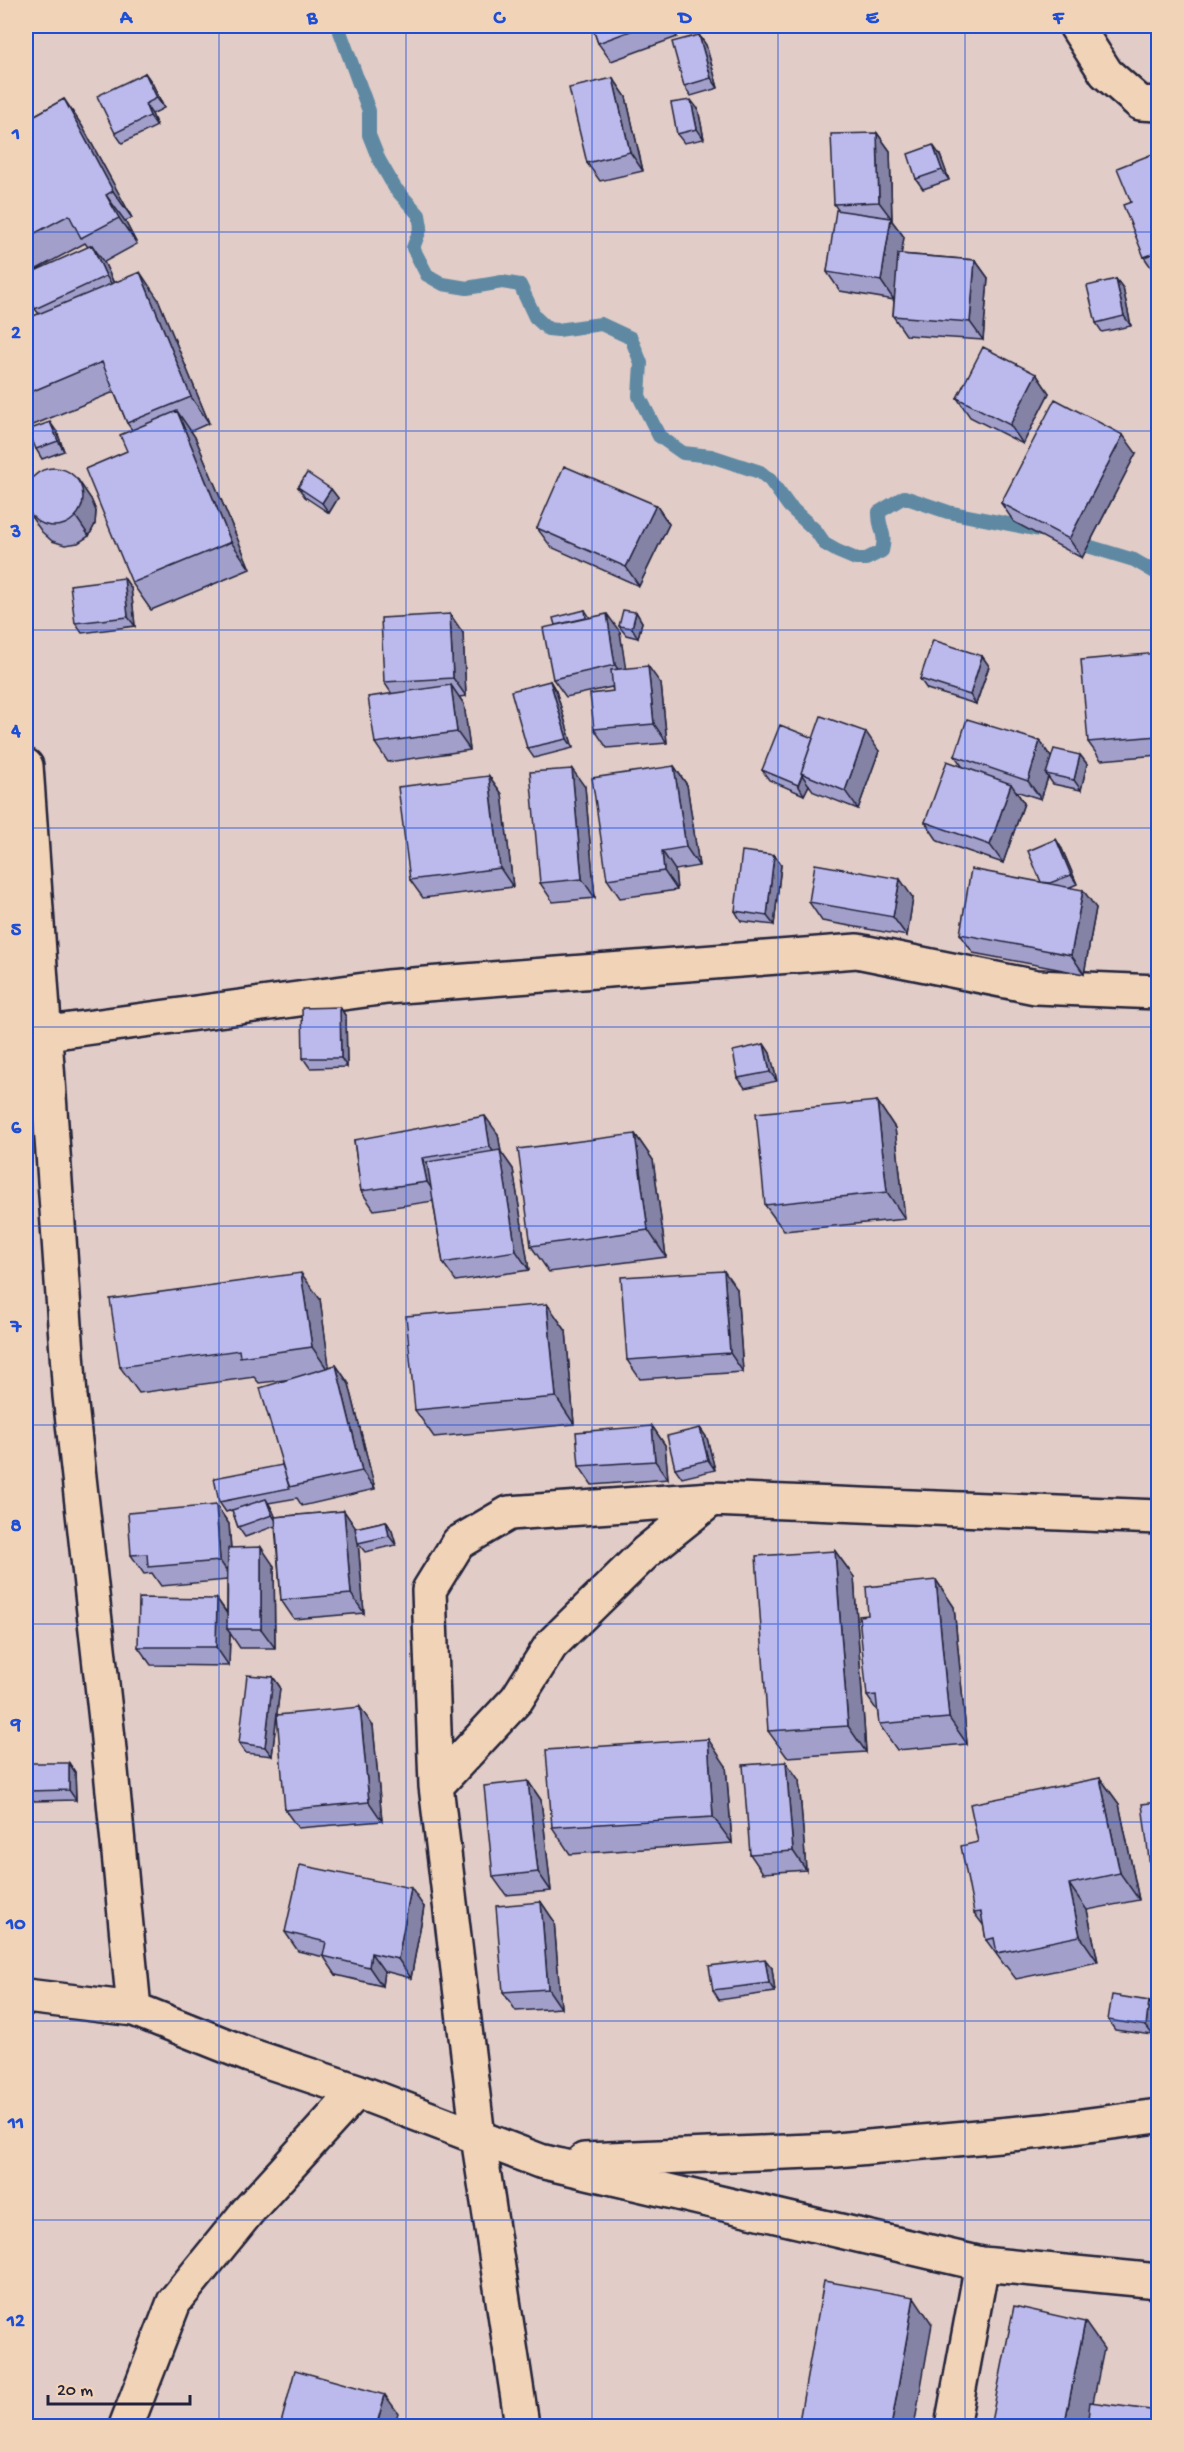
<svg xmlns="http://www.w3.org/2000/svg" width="1184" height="2452" font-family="'Gochi Hand',sans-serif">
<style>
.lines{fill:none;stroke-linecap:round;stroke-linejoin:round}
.stream{stroke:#5f89a3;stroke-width:14}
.minor-casing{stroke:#22223b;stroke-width:38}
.minor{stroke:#f1d3b7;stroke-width:33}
.wall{fill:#a2a0cb;stroke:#22223b;stroke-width:1.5}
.shaded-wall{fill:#8482a5;stroke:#22223b;stroke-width:1.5}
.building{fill:#bcbaec;stroke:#22223b;stroke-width:1.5}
.grid{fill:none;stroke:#1d4ed8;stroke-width:1.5;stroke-opacity:0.55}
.neatline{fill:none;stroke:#1d4ed8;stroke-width:2}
.grid-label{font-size:20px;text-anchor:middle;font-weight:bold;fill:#1d4ed8}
</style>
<rect width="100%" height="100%" fill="#e1ccc7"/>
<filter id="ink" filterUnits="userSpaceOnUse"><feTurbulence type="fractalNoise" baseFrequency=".0167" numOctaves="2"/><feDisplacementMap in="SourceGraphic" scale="12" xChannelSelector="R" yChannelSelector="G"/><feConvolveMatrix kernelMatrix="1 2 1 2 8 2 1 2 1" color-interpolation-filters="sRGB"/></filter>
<g filter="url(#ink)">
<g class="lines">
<path class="stream" d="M 338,26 L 369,111 L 369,135 L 379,160 L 395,188 L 419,215 L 421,227 L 413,248 L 427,275 L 443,284 L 467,288 L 502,282 L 520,285 L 535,317 L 548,329 L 558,330 L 601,324 L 631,338 L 641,363 L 639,396 L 659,436 L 683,453 L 711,456 L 760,472 L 770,480 L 789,506 L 816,531 L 825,544 L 837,551 L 856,559 L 866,559 L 882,551 C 887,531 878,530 879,512 L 904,497 L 948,512 L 1039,530
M 1071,541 L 1134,560 L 1158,574"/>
<g class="minor-casing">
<path id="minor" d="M 1076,26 L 1106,73 L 1140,103 L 1158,104
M 26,766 L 70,1396 L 107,1729 L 134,2009
M 26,1036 L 387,987 L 857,951 L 1036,987 L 1158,992
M 436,1786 L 517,1699 L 551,1645 L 646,1552 L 712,1499
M 26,1996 L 134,2009 L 249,2055 L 357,2091 L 540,2161 L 982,2264 L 1158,2281
M 584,2160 L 836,2150 L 1043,2131 L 1158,2116
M 126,2426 L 174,2302 L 248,2211 L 357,2091
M 520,2426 L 521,2418 L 478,2137 L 436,1786 L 429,1590 L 458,1543 L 509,1513 L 712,1499 L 1158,1517
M 952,2426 L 982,2264"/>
</g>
<use href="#minor" class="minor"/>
</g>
<path class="wall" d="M 592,26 L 672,26 L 677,37 L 611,61 L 598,43 Z
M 699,35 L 706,45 L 718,88 L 691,96 L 684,86 Z
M 145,73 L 152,83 L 164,108 L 152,114 L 157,126 L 122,143 L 115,133 Z
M 613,78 L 626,97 L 643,171 L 600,181 L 587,163 Z
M 64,99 L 82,126 L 132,218 L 125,221 L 137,244 L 104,262 L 114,283 L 158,299 L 209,423 L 191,431 L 195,437 L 250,569 L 151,610 L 132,583 L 127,451 L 132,430 L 127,423 L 114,392 L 33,425 L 26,415 L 26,319 L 39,314 L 35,309 L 88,247 L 85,243 L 26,275 L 26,120 Z
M 698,109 L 704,139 L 684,143 L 677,134 Z
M 877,133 L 890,151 L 892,221 L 904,237 L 901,254 L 975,260 L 988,278 L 983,340 L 906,335 L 893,316 L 894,300 L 840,291 L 827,272 L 838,210 L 834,204 Z
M 940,155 L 949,180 L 923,189 L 916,179 Z
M 1158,159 L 1158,275 L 1157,276 L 1144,257 Z
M 1116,279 L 1123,288 L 1131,326 L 1102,332 L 1096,323 Z
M 1036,374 L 1049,393 L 1023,444 L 970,417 L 957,398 Z
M 57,432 L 64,451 L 42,459 L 36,449 Z
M 1136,453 L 1082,558 L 1014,522 L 1001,503 Z
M 78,480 L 91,499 L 96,511 L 95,524 L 89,536 L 78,543 L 65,545 L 52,541 L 42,532 L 29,514 Z
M 298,487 L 331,489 L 338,498 L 329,513 L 305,497 Z
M 656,505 L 669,524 L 639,586 L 551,547 L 537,528 Z
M 124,578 L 131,588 L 135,626 L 82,633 L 75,623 Z
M 585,610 L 590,618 L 620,632 L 625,668 L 661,684 L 667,743 L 607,748 L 594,729 L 613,691 L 612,687 L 566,697 L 553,679 L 555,625 Z
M 636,612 L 642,622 L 638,638 L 626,635 L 619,626 Z
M 463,633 L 466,696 L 459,697 L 464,704 L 470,750 L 388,762 L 375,743 L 392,694 L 384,682 Z
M 1158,653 L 1158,755 L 1101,760 L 1088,742 Z
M 982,656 L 989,666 L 976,704 L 927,689 L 920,679 Z
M 550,681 L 556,691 L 573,748 L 534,758 L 527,748 Z
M 813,738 L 879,751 L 858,809 L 814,792 L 809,785 L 804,795 L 769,780 L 762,770 Z
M 1080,755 L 1087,764 L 1081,790 L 1053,784 L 1048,777 L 1041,799 L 1016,791 L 1024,803 L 1003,863 L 938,841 L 925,822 L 962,766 L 955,756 L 1052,758 Z
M 674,766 L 687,785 L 699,866 L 675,870 L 677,890 L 620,898 L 607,879 Z
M 489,776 L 502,794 L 513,887 L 423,898 L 410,880 Z
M 585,787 L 595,898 L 553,902 L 540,883 Z
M 1062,849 L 1077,884 L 1070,887 L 1096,908 L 1084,974 L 973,953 L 960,934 L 1041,882 Z
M 774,855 L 781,865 L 774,925 L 741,921 L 735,911 Z
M 913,898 L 907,936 L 822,921 L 809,902 Z
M 340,1007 L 346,1017 L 347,1067 L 310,1068 L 303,1058 Z
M 764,1044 L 770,1053 L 777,1081 L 745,1088 L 738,1078 Z
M 877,1101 L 895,1128 L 905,1219 L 784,1231 L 765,1205 Z
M 498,1134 L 501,1152 L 513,1169 L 529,1270 L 456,1281 L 443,1263 L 433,1201 L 374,1210 L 361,1191 L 354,1140 Z
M 635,1134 L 653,1160 L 666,1257 L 549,1272 L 531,1246 Z
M 737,1289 L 743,1372 L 640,1379 L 627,1360 Z
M 320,1299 L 329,1367 L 336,1365 L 349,1384 L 375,1489 L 302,1506 L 297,1498 L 268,1503 L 272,1509 L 275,1517 L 344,1511 L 355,1528 L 386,1521 L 392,1531 L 396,1545 L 365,1552 L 358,1543 L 364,1613 L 294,1619 L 281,1600 L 275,1526 L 245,1537 L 238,1527 L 232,1510 L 226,1512 L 219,1502 L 282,1465 L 292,1379 L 259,1383 L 254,1377 L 139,1393 L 120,1367 Z
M 547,1304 L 566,1331 L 574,1424 L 434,1437 L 415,1410 Z
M 652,1426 L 665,1445 L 668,1479 L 592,1485 L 579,1466 Z
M 700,1428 L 707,1438 L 715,1470 L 682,1478 L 675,1468 Z
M 216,1505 L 229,1524 L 231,1548 L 274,1566 L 275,1648 L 240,1648 L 230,1633 L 229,1666 L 151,1665 L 138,1647 L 217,1599 L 227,1613 L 227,1580 L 161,1586 L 152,1573 L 144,1574 L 131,1555 Z
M 835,1551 L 854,1577 L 866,1752 L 787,1757 L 768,1731 Z
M 936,1580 L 954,1607 L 967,1744 L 897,1750 L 879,1724 L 878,1712 L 867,1696 L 868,1615 Z
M 273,1677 L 280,1687 L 272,1756 L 246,1753 L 239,1743 Z
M 373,1726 L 382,1821 L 298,1828 L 285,1810 Z
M 69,1763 L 75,1772 L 76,1800 L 34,1801 L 27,1791 Z
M 726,1766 L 732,1843 L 570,1854 L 552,1827 Z
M 1100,1778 L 1119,1804 L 1139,1900 L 1087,1910 L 1098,1962 L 1016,1979 L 1006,1966 L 1005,1966 L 986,1940 L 984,1926 L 974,1913 L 978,1842 Z
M 799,1780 L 806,1870 L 763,1873 L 750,1854 Z
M 528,1781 L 541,1800 L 551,1891 L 506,1895 L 493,1877 Z
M 541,1902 L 554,1921 L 561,2008 L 516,2011 L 503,1992 Z
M 424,1907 L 411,1978 L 384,1971 L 382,1986 L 336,1975 L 324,1957 L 298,1951 L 285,1932 Z
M 772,1968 L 775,1992 L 719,2000 L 713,1990 Z
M 1149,2001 L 1156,2011 L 1153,2035 L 1115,2030 L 1108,2020 Z"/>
<path class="shaded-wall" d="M 669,26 L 672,26 L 677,37 Z
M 699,35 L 706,45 L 718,88 L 711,78 Z
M 145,73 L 152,83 L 164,108 L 157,98 Z
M 613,78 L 626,97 L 643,171 L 630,152 Z
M 64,99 L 82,126 L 132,218 L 113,191 Z
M 691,100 L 698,109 L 704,139 L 697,129 Z
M 145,104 L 152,114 L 157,126 L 150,116 Z
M 877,133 L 890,151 L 892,221 L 904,237 L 894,300 L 881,281 L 891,218 L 879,202 Z
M 933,145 L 940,155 L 949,180 L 942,170 Z
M 106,195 L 125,221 L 137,244 L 119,218 Z
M 92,245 L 105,264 L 119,295 L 106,276 Z
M 975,260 L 988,278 L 983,340 L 970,322 Z
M 140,272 L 158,299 L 209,423 L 191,397 Z
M 1116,279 L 1123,288 L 1131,326 L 1124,316 Z
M 1036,374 L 1049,393 L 1023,444 L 1010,425 Z
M 177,411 L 195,437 L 250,569 L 231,542 Z
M 50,422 L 57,432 L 64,451 L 58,441 Z
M 1123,435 L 1136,453 L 1082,558 L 1069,539 Z
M 78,480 L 91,499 L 96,511 L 95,524 L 89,536 L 76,517 Z
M 331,489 L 338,498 L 329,513 L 322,503 Z
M 656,505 L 669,524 L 639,586 L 626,567 Z
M 124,578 L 131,588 L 135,626 L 128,617 Z
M 636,612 L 642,622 L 638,638 L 632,628 Z
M 450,614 L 463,633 L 466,696 L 453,678 Z
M 607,614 L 620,632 L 628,684 L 615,665 Z
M 982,656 L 989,666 L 976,704 L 970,695 Z
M 648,666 L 661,684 L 667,743 L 654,724 Z
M 550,681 L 556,691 L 573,748 L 567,739 Z
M 451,685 L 464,704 L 470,750 L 457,732 Z
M 866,732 L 879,751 L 858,809 L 845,791 Z
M 1040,741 L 1053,760 L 1046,774 L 1048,777 L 1041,799 L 1028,781 Z
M 1080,755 L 1087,764 L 1081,790 L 1074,780 Z
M 674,766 L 687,785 L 699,866 L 686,847 Z
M 572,769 L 585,787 L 595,898 L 582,879 Z
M 802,775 L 809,785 L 804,795 L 798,785 Z
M 489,776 L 502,794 L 513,887 L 500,868 Z
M 1011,784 L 1024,803 L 1003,863 L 990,845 Z
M 1056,839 L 1062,849 L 1077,884 L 1071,875 Z
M 662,851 L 675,870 L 677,890 L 664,871 Z
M 774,855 L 781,865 L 774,925 L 767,916 Z
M 900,879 L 913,898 L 907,936 L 893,917 Z
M 1083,890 L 1096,908 L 1084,974 L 1071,955 Z
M 340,1007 L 346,1017 L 347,1067 L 341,1058 Z
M 764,1044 L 770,1053 L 777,1081 L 770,1072 Z
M 877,1101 L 895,1128 L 905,1219 L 887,1192 Z
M 485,1116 L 498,1134 L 501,1152 L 513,1169 L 529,1270 L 516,1251 L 502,1164 L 490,1147 Z
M 635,1134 L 653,1160 L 666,1257 L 648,1230 Z
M 422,1158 L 436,1177 L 440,1201 L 427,1182 Z
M 724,1271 L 737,1289 L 743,1372 L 730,1353 Z
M 301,1273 L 320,1299 L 330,1373 L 312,1347 Z
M 547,1304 L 566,1331 L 574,1424 L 556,1397 Z
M 336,1365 L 349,1384 L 375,1489 L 362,1471 Z
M 652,1426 L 665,1445 L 668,1479 L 655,1461 Z
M 700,1428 L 707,1438 L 715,1470 L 708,1460 Z
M 266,1499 L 272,1509 L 279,1525 L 272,1515 Z
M 216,1505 L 229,1524 L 233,1580 L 220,1561 Z
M 344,1511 L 357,1530 L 364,1613 L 351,1594 Z
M 386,1521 L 392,1531 L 396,1545 L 389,1536 Z
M 261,1547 L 274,1566 L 275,1648 L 261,1629 Z
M 835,1551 L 854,1577 L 866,1752 L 848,1726 Z
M 936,1580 L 954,1607 L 967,1744 L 949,1718 Z
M 217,1599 L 230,1618 L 227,1629 L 230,1633 L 229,1666 L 216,1647 Z
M 273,1677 L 280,1687 L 272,1756 L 265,1747 Z
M 360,1707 L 373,1726 L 382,1821 L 369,1802 Z
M 708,1739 L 726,1766 L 732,1843 L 713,1817 Z
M 786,1762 L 799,1780 L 806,1870 L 793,1851 Z
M 69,1763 L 75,1772 L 76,1800 L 69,1790 Z
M 1100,1778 L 1119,1804 L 1139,1900 L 1120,1873 Z
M 528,1781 L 541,1800 L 551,1891 L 538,1872 Z
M 1069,1884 L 1087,1910 L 1098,1962 L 1080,1936 Z
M 411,1888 L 424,1907 L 411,1978 L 398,1959 Z
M 541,1902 L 554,1921 L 561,2008 L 548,1989 Z
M 371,1953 L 384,1971 L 382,1986 L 369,1967 Z
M 765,1959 L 772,1968 L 775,1992 L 769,1983 Z
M 1149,2001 L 1156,2011 L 1153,2035 L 1146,2026 Z
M 914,2297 L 932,2324 L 914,2427 L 891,2427 Z
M 1085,2322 L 1104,2349 L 1088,2427 L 1064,2427 Z
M 385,2395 L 398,2413 L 394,2427 L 376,2427 Z"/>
<path class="building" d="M 592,26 L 644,26 L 598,43 Z
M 699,35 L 711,78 L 684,86 L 672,42 Z
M 145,73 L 157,98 L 145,104 L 150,116 L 115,133 L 97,96 Z
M 613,78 L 630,152 L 587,163 L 569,88 Z
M 64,99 L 113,191 L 106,195 L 119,218 L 81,238 L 69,215 L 26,238 L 26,120 Z
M 691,100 L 697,129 L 677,134 L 671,103 Z
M 877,133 L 879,202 L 834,204 L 831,134 Z
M 933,145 L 942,170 L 916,179 L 908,154 Z
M 1155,153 L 1158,163 L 1158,252 L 1144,257 L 1123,205 L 1131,202 L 1117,168 Z
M 836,210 L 891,218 L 881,281 L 827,272 Z
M 92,245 L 106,276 L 35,309 L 26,288 L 26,275 Z
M 898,254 L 975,260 L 970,322 L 893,316 Z
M 140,272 L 191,397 L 127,423 L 102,362 L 26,394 L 26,319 Z
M 1116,279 L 1124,316 L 1096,323 L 1087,286 Z
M 983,347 L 1036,374 L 1010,425 L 957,398 Z
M 1055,399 L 1123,435 L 1069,539 L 1001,503 Z
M 177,411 L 231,542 L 132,583 L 85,469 L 127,451 L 120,435 Z
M 50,422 L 58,441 L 36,449 L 28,430 Z
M 564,466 L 656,505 L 626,567 L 537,528 Z
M25 497a29 29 0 1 1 58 0a29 29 0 1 1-58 0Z
M 307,473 L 331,489 L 322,503 L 298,487 Z
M 124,578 L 128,617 L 75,623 L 70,585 Z
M 585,610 L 586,618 L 555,625 L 553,618 Z
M 623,610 L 636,612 L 632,628 L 619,626 Z
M 450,614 L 453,678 L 384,682 L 381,618 Z
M 607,614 L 615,665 L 553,679 L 543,628 Z
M 933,640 L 982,656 L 970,695 L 920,679 Z
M 1158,653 L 1158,736 L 1088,742 L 1081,660 Z
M 648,666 L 654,724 L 594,729 L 590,694 L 613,691 L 611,670 Z
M 550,681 L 567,739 L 527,748 L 511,691 Z
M 451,685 L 457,732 L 375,743 L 368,697 Z
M 821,716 L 866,732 L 845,791 L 801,773 Z
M 967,719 L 1040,741 L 1028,781 L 955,756 Z
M 780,725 L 813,738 L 801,773 L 802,775 L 798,785 L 762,770 Z
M 1054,749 L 1080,755 L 1074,780 L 1046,774 Z
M 947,761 L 1011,784 L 990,845 L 925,822 Z
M 674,766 L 686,847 L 662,851 L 664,871 L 607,879 L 592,778 Z
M 572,769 L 582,879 L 540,883 L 530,772 Z
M 489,776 L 500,868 L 410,880 L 398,787 Z
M 1056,839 L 1071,875 L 1050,883 L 1041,882 L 1028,851 Z
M 742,851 L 774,855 L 767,916 L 735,911 Z
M 815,864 L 900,879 L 893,917 L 809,902 Z
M 971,869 L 1083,890 L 1071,955 L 960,934 Z
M 340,1007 L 341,1058 L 303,1058 L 302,1008 Z
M 764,1044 L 770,1072 L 738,1078 L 733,1051 Z
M 877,1101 L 887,1192 L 765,1205 L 756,1113 Z
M 485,1116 L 490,1147 L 422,1158 L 427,1182 L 361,1191 L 354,1140 Z
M 635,1134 L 648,1230 L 531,1246 L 518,1149 Z
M 500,1150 L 516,1251 L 443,1263 L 427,1162 Z
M 724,1271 L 730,1353 L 627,1360 L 621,1277 Z
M 301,1273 L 312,1347 L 240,1357 L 239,1350 L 120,1367 L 110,1299 Z
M 547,1304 L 556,1397 L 415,1410 L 406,1316 Z
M 336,1365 L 362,1471 L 289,1487 L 260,1388 Z
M 652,1426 L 655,1461 L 579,1466 L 576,1432 Z
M 700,1428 L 708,1460 L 675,1468 L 667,1436 Z
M 282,1465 L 290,1488 L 219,1502 L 214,1478 Z
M 266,1499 L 272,1515 L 238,1527 L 232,1510 Z
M 216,1505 L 220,1561 L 148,1567 L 147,1554 L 131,1555 L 128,1513 Z
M 344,1511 L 351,1594 L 281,1600 L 275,1517 Z
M 386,1521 L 389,1536 L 358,1543 L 355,1528 Z
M 261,1547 L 261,1629 L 227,1629 L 228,1548 Z
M 835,1551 L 848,1726 L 768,1731 L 756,1556 Z
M 936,1580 L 949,1718 L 879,1724 L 876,1695 L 867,1696 L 859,1616 L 868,1615 L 866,1587 Z
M 139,1598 L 217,1599 L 216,1647 L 138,1647 Z
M 247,1675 L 273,1677 L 265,1747 L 239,1743 Z
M 360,1707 L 369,1802 L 285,1810 L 277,1715 Z
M 708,1739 L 713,1817 L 552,1827 L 546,1750 Z
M 786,1762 L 793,1851 L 750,1854 L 743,1765 Z
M 27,1763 L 69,1763 L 69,1790 L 27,1791 Z
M 1100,1778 L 1120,1873 L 1069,1884 L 1080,1936 L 997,1953 L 994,1938 L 986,1940 L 981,1912 L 974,1913 L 961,1846 L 978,1842 L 970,1804 Z
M 528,1781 L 538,1872 L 493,1877 L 484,1786 Z
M 1158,1802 L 1158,1930 L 1142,1804 Z
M 300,1865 L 411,1888 L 398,1959 L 371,1953 L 369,1967 L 323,1956 L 326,1942 L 285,1932 Z
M 541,1902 L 548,1989 L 503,1992 L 496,1906 Z
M 765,1959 L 769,1983 L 713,1990 L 709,1966 Z
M 1112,1995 L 1149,2001 L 1146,2026 L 1108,2020 Z
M 824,2281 L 914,2297 L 891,2427 L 798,2427 Z
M 1014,2306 L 1085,2322 L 1064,2427 L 990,2427 Z
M 295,2370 L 385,2395 L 376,2427 L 280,2427 Z
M 1090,2402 L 1158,2411 L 1158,2427 L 1087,2427 Z"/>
</g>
<path class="grid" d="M 219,26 L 219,2426M 406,26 L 406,2426M 592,26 L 592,2426M 778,26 L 778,2426M 965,26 L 965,2426M 26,232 L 1158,232M 26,431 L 1158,431M 26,630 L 1158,630M 26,828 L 1158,828M 26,1027 L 1158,1027M 26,1226 L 1158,1226M 26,1425 L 1158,1425M 26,1624 L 1158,1624M 26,1822 L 1158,1822M 26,2021 L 1158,2021M 26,2220 L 1158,2220"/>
<rect width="1184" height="2452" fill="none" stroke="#f1d3b7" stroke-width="66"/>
<path d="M48 2395v9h142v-9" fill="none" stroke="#22223b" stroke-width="3"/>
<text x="57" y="2395" font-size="18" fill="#22223b" stroke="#f1d3b7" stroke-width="4.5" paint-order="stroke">20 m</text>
<rect x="33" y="33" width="1118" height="2386" class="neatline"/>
<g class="grid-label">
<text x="126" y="23">A</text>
<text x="312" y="23">B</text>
<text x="499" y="23">C</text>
<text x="685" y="23">D</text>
<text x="872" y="23">E</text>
<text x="1058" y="23">F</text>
<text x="16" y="139">1</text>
<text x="16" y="338">2</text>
<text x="16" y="537">3</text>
<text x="16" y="736">4</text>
<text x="16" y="935">5</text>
<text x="16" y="1133">6</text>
<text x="16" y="1332">7</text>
<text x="16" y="1531">8</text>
<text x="16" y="1730">9</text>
<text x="16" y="1929">10</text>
<text x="16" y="2128">11</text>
<text x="16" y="2326">12</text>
</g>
</svg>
